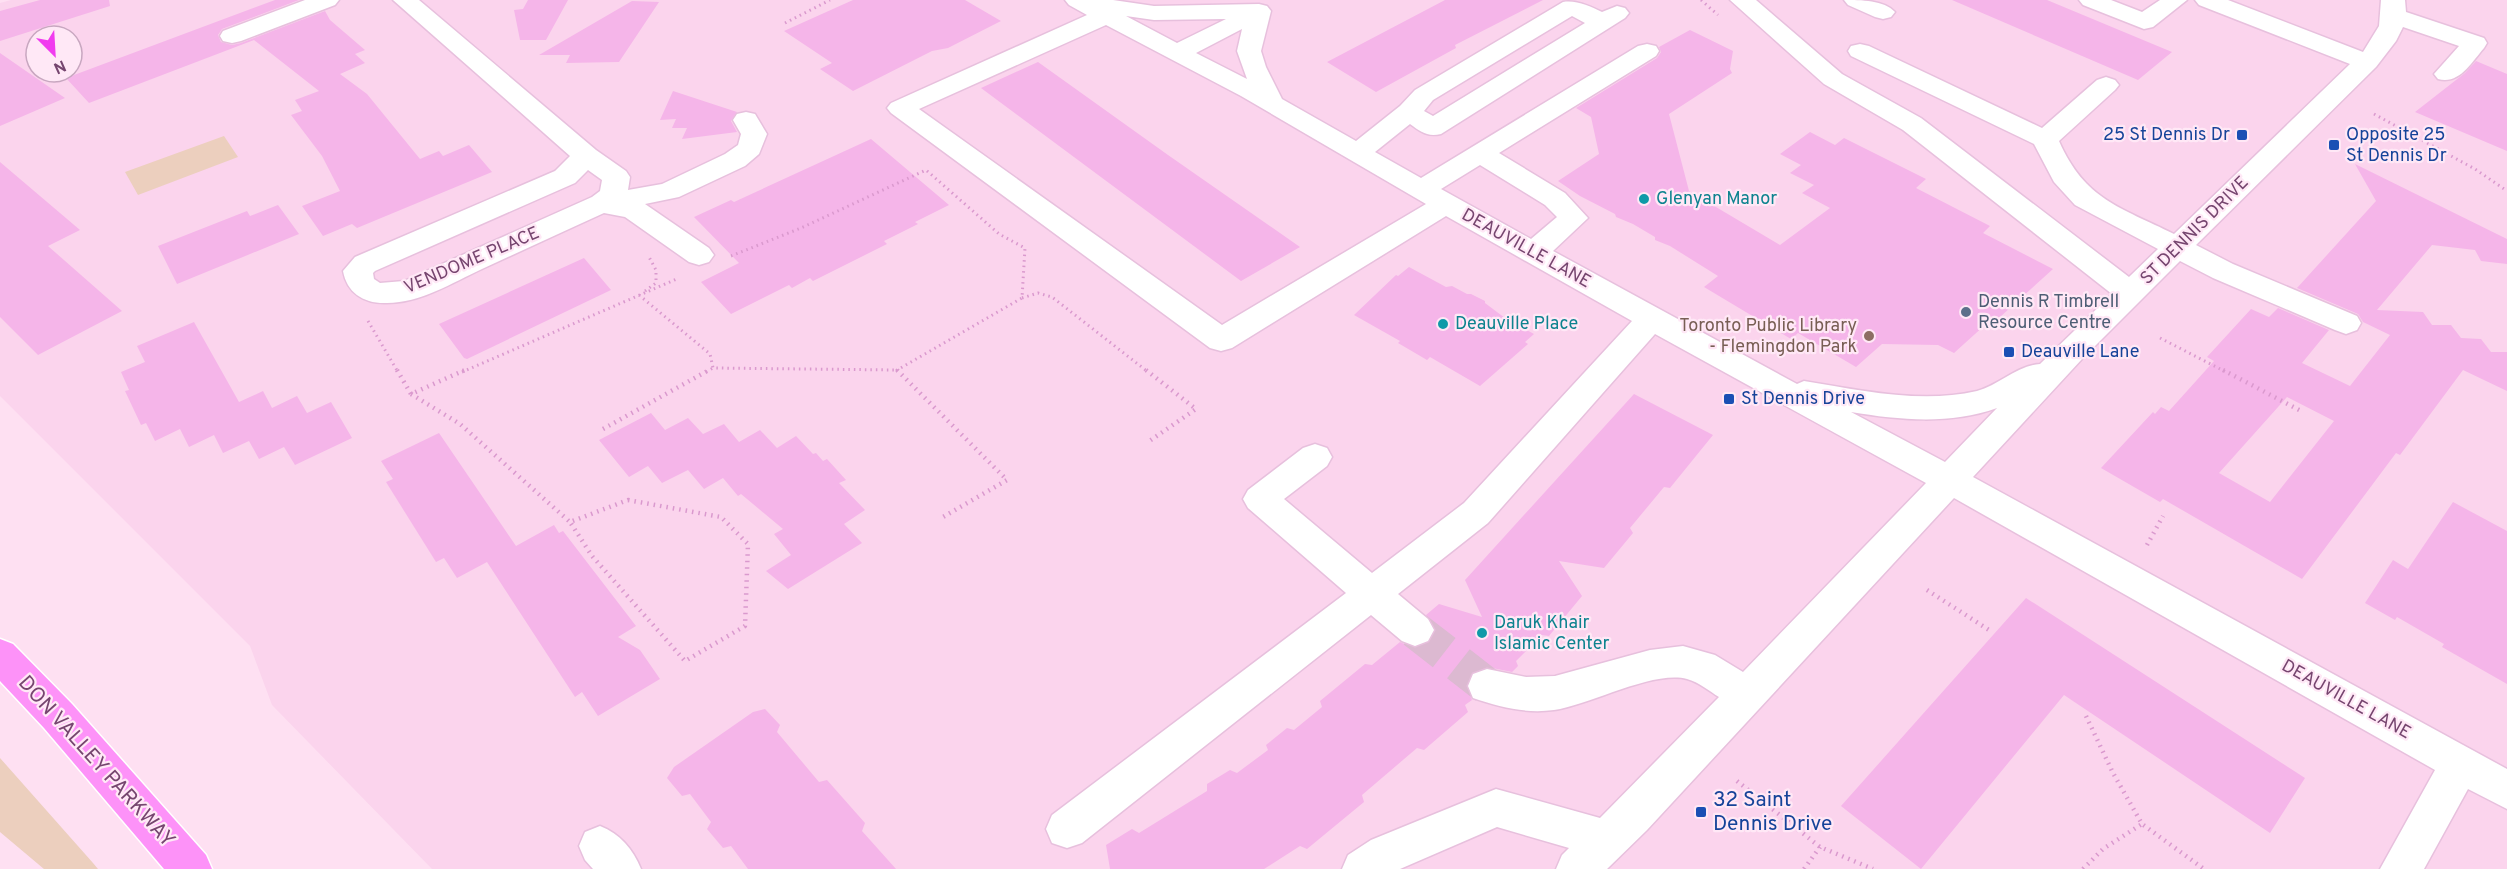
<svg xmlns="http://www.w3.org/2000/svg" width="2507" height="869" font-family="Overpass,sans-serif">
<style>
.residential{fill:#fbd4ed;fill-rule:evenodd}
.green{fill:#eccfbe}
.building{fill:#f5b5e9;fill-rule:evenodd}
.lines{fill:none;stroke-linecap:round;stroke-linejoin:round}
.minor-tunnel{stroke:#dcb9d1;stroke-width:37;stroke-dasharray:37 18;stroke-linecap:butt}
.minor-casing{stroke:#e7c0dd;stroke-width:3}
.highway-casing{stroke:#fff;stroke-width:3}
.path-far1{stroke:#da99ce;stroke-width:3;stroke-dasharray:1.5 4;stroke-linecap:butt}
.path{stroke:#da99ce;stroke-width:4.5;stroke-dasharray:1.5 5;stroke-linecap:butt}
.minor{fill:#fff;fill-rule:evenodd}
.highway{fill:#fd92f8;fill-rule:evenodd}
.transit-dot{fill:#1a4fb4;stroke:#ffe8f6;stroke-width:2}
.culture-dot{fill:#0f9aa8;stroke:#ffe8f6;stroke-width:2}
.service-dot{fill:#5c6f8a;stroke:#ffe8f6;stroke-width:2}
.education-dot{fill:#8d6e63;stroke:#ffe8f6;stroke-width:2}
.labels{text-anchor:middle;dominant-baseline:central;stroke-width:4.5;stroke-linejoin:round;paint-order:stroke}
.transit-label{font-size:18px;fill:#164399;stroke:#ffe8f6;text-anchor:start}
.culture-label{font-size:18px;fill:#0d838f;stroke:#ffe8f6;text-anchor:start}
.street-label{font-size:18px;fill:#76456f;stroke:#ffe8f6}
.service-label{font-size:18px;fill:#4e5e75;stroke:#ffe8f6;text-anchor:start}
.education-label{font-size:18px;fill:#785e54;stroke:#ffe8f6;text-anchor:end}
.near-street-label{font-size:21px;fill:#76456f;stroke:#ffe8f6}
.near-transit-label{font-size:21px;fill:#164399;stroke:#ffe8f6;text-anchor:start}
</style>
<rect width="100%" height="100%" fill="#fee0f2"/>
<path class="residential" d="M 11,0 L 2507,0 L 2507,869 L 432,869 L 272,705 L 250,646 L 0,396 L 0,3 ZM 36,36 L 72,36 L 72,72 L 36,72 Z"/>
<path class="green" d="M 224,136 L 238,157 L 138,195 L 125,172 Z
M 0,758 L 93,863 L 98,869 L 44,869 L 0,832 Z"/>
<path class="building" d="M 40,0 L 109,0 L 110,6 L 0,41 L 0,11 Z
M 275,0 L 299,0 L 222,29 L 218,35 L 221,42 L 232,45 L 241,43 L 325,11 L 330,20 L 365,50 L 355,54 L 365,63 L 340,74 L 367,94 L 420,159 L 439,151 L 443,156 L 469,145 L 492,172 L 357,228 L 352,224 L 323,236 L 302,206 L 340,191 L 322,156 L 291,115 L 302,111 L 295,100 L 319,91 L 254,40 L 89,103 L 66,78 Z
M 528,0 L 568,0 L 546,40 L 520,40 L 514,10 L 523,9 Z
M 853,0 L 965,0 L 1001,21 L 948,48 L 932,51 L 853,91 L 820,69 L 832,63 L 784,31 Z
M 1445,0 L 1543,0 L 1455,45 L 1456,48 L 1376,92 L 1327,62 Z
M 1952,0 L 2047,0 L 2172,52 L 2138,80 Z
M 632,1 L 659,2 L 619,62 L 566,63 L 570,55 L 539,55 Z
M 1690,30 L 1733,51 L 1730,69 L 1732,73 L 1669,114 L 1689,191 L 1780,245 L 1830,208 L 1802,193 L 1814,185 L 1790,173 L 1801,165 L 1780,154 L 1810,132 L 1835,145 L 1844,138 L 1926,179 L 1916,188 L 1990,226 L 1983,233 L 2053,269 L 1989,327 L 1985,325 L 1954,353 L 1938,345 L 1882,344 L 1856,367 L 1798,333 L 1791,339 L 1704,287 L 1718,276 L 1670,246 L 1655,240 L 1655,237 L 1633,224 L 1616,217 L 1615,214 L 1580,196 L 1558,181 L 1599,154 L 1591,117 L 1576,108 L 1657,58 L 1661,52 L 1659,47 Z
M 0,53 L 65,98 L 0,126 Z
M 2476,61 L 2507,74 L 2507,151 L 2415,112 L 2465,73 Z
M 1038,62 L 1168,155 L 1300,247 L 1241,281 L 981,88 Z
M 673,91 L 737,112 L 731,121 L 737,132 L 682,139 L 687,128 L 672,128 L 676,119 L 660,120 Z
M 871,139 L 949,205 L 915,222 L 918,224 L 884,241 L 887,244 L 813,281 L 810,278 L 792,288 L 789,285 L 731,314 L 701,282 L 739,263 L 694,217 L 731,200 L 734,202 Z
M 0,162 L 80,230 L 48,246 L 122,311 L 38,355 L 0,317 Z
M 2355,164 L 2507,239 L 2507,264 L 2481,261 L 2475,250 L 2432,245 L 2377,310 L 2423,312 L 2432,325 L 2451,325 L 2461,338 L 2481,339 L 2491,352 L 2507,352 L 2507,391 L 2463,370 L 2400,455 L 2396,453 L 2302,579 L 2163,499 L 2160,502 L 2101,468 L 2153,412 L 2155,414 L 2161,407 L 2169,411 L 2214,361 L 2207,357 L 2251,309 L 2269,317 L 2278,308 L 2329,330 L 2302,363 L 2350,386 L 2390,335 L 2363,322 L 2358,314 L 2297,288 L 2376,201 ZM 2287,397 L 2334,421 L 2270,502 L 2219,473 Z
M 278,205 L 299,234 L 177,284 L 158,246 L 247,211 L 250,216 Z
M 584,258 L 611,290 L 467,359 L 464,358 L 439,324 Z
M 1409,267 L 1446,287 L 1452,286 L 1467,294 L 1471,294 L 1485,301 L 1485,303 L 1505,318 L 1534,334 L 1525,342 L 1528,344 L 1480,386 L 1430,357 L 1427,360 L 1398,343 L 1400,341 L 1354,315 L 1396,275 L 1398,276 Z
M 194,322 L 239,402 L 263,391 L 272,408 L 297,396 L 307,413 L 331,402 L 352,438 L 295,465 L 284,447 L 259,459 L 249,441 L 223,453 L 214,435 L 189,447 L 180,429 L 155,441 L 146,423 L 141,425 L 125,391 L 129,390 L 121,372 L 145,362 L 137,346 Z
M 1634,394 L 1713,435 L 1670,488 L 1664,487 L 1630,528 L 1633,533 L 1604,568 L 1559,561 L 1582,596 L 1549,636 L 1542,635 L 1516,661 L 1518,666 L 1512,672 L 1487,667 L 1472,672 L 1466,685 L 1472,700 L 1465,705 L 1468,712 L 1424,750 L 1417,748 L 1362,795 L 1364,802 L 1307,849 L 1300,846 L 1264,869 L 1110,869 L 1106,845 L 1132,829 L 1139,833 L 1207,791 L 1207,784 L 1230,770 L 1237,773 L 1268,750 L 1266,745 L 1287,728 L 1294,730 L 1322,707 L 1320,701 L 1365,664 L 1372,665 L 1400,642 L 1414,648 L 1429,643 L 1436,629 L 1426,615 L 1439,604 L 1482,617 L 1465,580 Z
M 651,413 L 665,430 L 688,418 L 703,434 L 724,424 L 739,442 L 760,430 L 777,448 L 796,436 L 813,454 L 816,453 L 823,461 L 827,459 L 846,480 L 839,483 L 865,510 L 844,524 L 862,543 L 788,589 L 766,571 L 791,555 L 774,534 L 783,529 L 741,494 L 738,496 L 723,478 L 704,489 L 688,470 L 662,483 L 648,466 L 629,477 L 599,440 Z
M 439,433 L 516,546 L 554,525 L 559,533 L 563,531 L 636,626 L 618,637 L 640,650 L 660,679 L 598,716 L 582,692 L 575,697 L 487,562 L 457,578 L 444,558 L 436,562 L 386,482 L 393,479 L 381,461 Z
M 2453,502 L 2507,531 L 2507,684 L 2442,647 L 2444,644 L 2397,617 L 2395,620 L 2365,603 L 2393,560 L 2408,569 Z
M 2026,598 L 2305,778 L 2270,833 L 2064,695 L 1921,869 L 1841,806 Z
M 765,709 L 780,725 L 777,732 L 819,782 L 827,780 L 865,823 L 862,831 L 896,869 L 748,869 L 731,846 L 723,848 L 707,829 L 711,822 L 690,794 L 682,796 L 667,778 L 674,767 L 753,712 Z"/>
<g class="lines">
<path class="minor-tunnel" d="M 1415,630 L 1487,686"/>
<g class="minor-casing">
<path id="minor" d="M 305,0 L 339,0 L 335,5 L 241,41 L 232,43 L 223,41 L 220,36 L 223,31 Z
M 393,0 L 419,0 L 596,150 L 626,171 L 630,177 L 628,190 L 662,184 L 725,154 L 738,145 L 741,134 L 733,120 L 737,114 L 746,112 L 755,114 L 767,134 L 759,154 L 745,166 L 679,197 L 645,204 L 709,248 L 714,255 L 709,262 L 699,265 L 689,262 L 625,217 L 604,213 C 563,232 523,250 482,269 C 452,283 420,303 387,303 C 364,304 347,293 343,271 L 355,257 L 555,171 L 570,156 ZM 588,170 L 602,180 L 600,191 L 592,197 L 404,281 L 380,283 L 374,279 L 373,273 L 375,271 L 575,183 Z
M 1065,0 L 1113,0 L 1154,6 L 1259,4 L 1267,6 L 1271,11 L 1261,51 L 1266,67 L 1282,99 L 1356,141 L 1400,106 L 1415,90 L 1563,2 C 1577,0 1589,6 1602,12 L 1617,6 L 1625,8 L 1629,13 L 1625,18 L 1441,134 C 1427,137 1421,132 1410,124 L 1375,152 L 1421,178 L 1638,46 L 1647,44 L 1656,46 L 1659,51 L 1656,56 L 1499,153 L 1565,193 L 1588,218 L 1553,251 L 1797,384 L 1804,381 C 1860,390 1920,404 1977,391 C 1999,385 2018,365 2040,364 L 2112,294 L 1903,130 L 1824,84 L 1730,0 L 1756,0 L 1842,74 L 1921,118 L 2129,277 L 2158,249 L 2075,205 L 2054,182 L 2034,144 L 1851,56 L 1848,51 L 1851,46 L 1860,44 L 1869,46 L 2042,128 L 2097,80 L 2106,77 L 2115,80 L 2119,85 L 2115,90 L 2059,141 C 2085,200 2120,207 2174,234 L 2350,64 L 2199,5 L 2195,0 L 2228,0 L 2363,52 L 2379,26 L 2381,0 L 2405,0 L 2406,12 L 2484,38 L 2487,43 L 2484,48 C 2471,63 2459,85 2438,79 L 2434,74 L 2459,46 L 2403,27 L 2396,41 L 2376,67 L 2196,245 L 2233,264 L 2357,316 L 2361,323 L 2357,330 L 2346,334 L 2335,330 L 2213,278 L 2180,261 L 2082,359 L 1973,477 L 2507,769 L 2507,809 L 2468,789 L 2424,869 L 2380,869 L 2435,770 L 1954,498 L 1647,830 L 1607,869 L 1556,869 L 1562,855 L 1569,848 L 1497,827 L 1400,869 L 1342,869 L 1348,855 L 1371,840 L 1496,789 L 1600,818 L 1719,697 C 1709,691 1699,682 1687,679 C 1653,670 1590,705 1554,710 C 1526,714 1500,707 1473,698 L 1468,686 L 1473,674 L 1487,669 L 1526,677 L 1555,676 L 1650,650 L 1683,646 L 1715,655 L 1743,672 L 1926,483 L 1655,334 L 1488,523 L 1398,594 L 1428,619 L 1434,630 L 1428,641 L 1415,646 L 1402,641 L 1371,615 L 1082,843 L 1067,848 L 1052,843 L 1046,829 L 1052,815 L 1346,593 L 1248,508 L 1243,499 L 1248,490 L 1303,448 L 1315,444 L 1327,448 L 1332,457 L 1327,466 L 1284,499 L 1372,573 L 1464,503 L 1632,321 L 1446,216 L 1232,348 L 1221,351 L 1210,348 L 891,113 L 887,108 L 891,103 L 1087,15 L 1069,5 ZM 1126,16 L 1154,20 L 1226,19 L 1177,43 ZM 1572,16 L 1585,23 L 1433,116 L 1424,111 L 1433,100 ZM 1106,25 L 1241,96 L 1426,204 L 1222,325 L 919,109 ZM 1242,29 L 1237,51 L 1247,79 L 1196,53 ZM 1480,165 L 1545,205 L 1557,217 L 1531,239 L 1441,189 ZM 1997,408 L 1945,462 L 1851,412 C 1899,420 1950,425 1997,408 Z
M 1844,0 C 1861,0 1884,0 1895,12 L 1891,17 L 1883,19 L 1875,17 L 1848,5 Z
M 2079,0 L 2111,0 L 2142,12 L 2160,0 L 2187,0 L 2153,27 L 2144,29 L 2083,5 Z
M 600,826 C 620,834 633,849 641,869 L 593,869 L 585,860 L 579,846 L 585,832 Z"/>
</g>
<g class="highway-casing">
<path id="highway" d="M 0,639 L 13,644 L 72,704 L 206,855 L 212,869 L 164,869 L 44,728 L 0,681 Z"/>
</g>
<path class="path-far1" d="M 1701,0 L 1718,15
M 785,23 L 830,0
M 2374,114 L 2475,169 L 2507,191
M 731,256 L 801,228 L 926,170 L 999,234 L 1025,248 L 1022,298 L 897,370 L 899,372
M 645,291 L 656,283 L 656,270 L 649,257
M 639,295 L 710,354 L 713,368 L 897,370
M 1022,298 L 1038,293 L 1052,297 L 1148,372
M 368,321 L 398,372
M 2160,338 L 2226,372
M 462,372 L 679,278
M 706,372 L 713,368"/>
<path class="path" d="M 397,370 L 411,394 L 465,370
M 897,370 L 1007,480 L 943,517
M 1146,370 L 1196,409 L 1148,442
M 2223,370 L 2303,412
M 411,394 L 460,424 L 570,522
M 603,429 L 709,370
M 628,500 L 721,517 L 748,544 L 745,626 L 685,661 L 592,556 L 570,522 Z
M 2147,545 L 2163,516
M 1927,590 L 1989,630
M 2086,716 L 2113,773 L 2142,824 L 2204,869
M 1737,781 L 1820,847 L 1873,869
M 1804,869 L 1820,847
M 2083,869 L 2103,849 L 2142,824"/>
<use href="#minor" class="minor"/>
<use href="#highway" class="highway"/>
</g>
<g class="transit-dot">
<rect x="2236" y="129" width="12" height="12" rx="3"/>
<rect x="2328" y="139" width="12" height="12" rx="3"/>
<rect x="2003" y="346" width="12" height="12" rx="3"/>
<rect x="1723" y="393" width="12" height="12" rx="3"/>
<rect x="1695" y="806" width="12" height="12" rx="3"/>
</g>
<g class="culture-dot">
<circle cx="1644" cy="199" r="6"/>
<circle cx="1443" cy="324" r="6"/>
<circle cx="1482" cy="633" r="6"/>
</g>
<circle class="service-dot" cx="1966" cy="312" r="6"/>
<circle class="education-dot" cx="1869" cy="336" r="6"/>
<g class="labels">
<g class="transit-label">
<text x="2230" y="135" text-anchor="end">25 St Dennis Dr</text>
<text x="2346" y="135">Opposite 25<tspan x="2346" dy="21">St Dennis Dr</tspan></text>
<text x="2021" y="352">Deauville Lane</text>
<text x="1741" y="399">St Dennis Drive</text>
</g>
<g class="culture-label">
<text x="1656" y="199">Glenyan Manor</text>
<text x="1455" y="324">Deauville Place</text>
<text x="1494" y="623">Daruk Khair<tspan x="1494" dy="21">Islamic Center</tspan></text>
</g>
<g class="street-label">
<text transform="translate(2195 231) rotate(-45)">ST DENNIS DRIVE</text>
<text transform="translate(1526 249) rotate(29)">DEAUVILLE LANE</text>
<text transform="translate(472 261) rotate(-23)">VENDOME PLACE</text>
<text transform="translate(2346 700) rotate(29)">DEAUVILLE LANE</text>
</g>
<g class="service-label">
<text x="1978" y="302">Dennis R Timbrell<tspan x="1978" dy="21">Resource Centre</tspan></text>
</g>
<g class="education-label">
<text x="1857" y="326">Toronto Public Library<tspan x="1857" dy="21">- Flemingdon Park</tspan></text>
</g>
<g class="near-street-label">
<text transform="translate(96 762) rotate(48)">DON VALLEY PARKWAY</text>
</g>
<g class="near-transit-label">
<text x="1713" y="800">32 Saint<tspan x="1713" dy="24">Dennis Drive</tspan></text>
</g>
</g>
<g transform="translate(54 54) rotate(156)"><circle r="28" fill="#ffe8f6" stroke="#c8a7c0" stroke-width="1.5"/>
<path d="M0-4.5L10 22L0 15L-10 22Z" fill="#f13bef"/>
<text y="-9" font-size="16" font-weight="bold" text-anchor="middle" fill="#76456f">N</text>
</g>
</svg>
